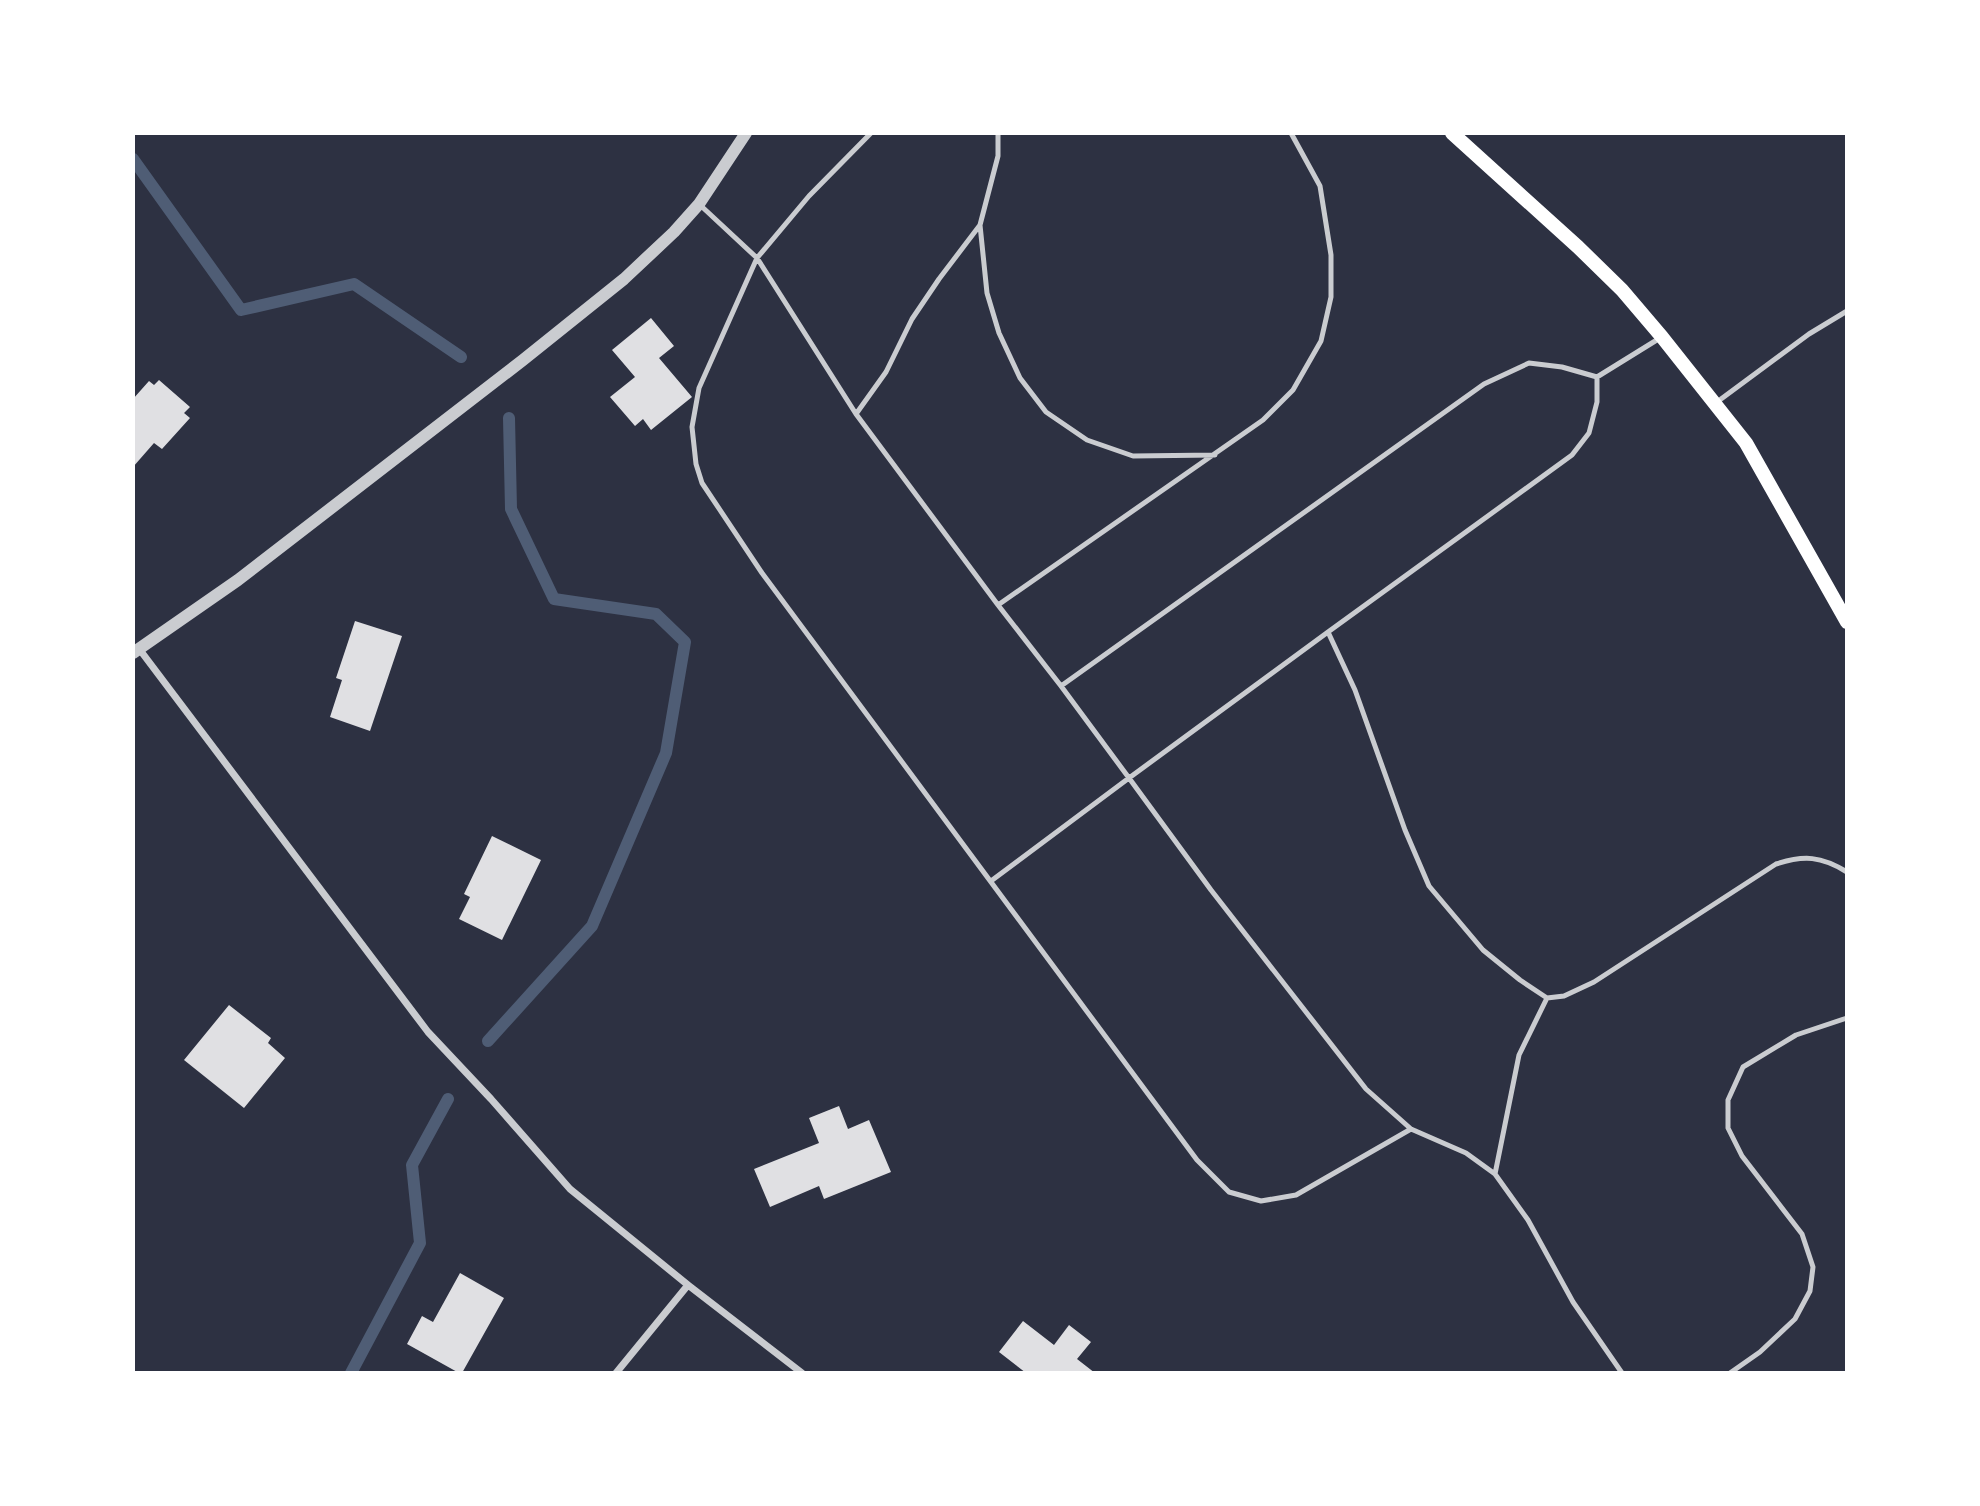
<svg xmlns="http://www.w3.org/2000/svg" width="1980" height="1506" font-family="'Varela Round',sans-serif">
<style>
.lines{fill:none;stroke-linecap:round;stroke-linejoin:round}
.stream{stroke:#4f5d75;stroke-width:12}
.building{fill:#e0e0e3}
.service{stroke:#caccd0;stroke-width:5}
.minor{stroke:#caccd0;stroke-width:7}
.tertiary{stroke:#caccd0;stroke-width:12}
.secondary{stroke:#fff;stroke-width:14}
</style>
<rect width="100%" height="100%" fill="#2d3142"/>
<g class="lines">
<path class="stream" d="M 133,159 L 241,310 L 354,284 L 461,357
M 488,1041 L 592,926 L 666,753 L 685,642 L 656,614 L 554,599 L 511,509 L 509,418
M 351,1373 L 420,1243 L 412,1165 L 448,1099"/>
</g>
<path class="building" d="M 651,318 L 674,346 L 659,358 L 692,397 L 651,430 L 643,419 L 635,426 L 610,397 L 635,377 L 612,350 Z
M 159,380 L 190,407 L 184,413 L 190,418 L 162,449 L 154,443 L 133,467 L 133,399 L 149,381 L 154,385 Z
M 355,621 L 402,636 L 370,731 L 330,717 L 342,680 L 336,678 Z
M 492,836 L 541,860 L 502,940 L 459,919 L 470,897 L 464,894 Z
M 229,1005 L 271,1038 L 268,1043 L 285,1058 L 244,1108 L 184,1060 Z
M 839,1106 L 848,1129 L 869,1120 L 891,1172 L 824,1199 L 819,1186 L 770,1207 L 754,1169 L 819,1143 L 809,1118 Z
M 460,1273 L 504,1298 L 462,1373 L 459,1373 L 407,1344 L 422,1316 L 433,1322 Z
M 1023,1321 L 1054,1345 L 1069,1325 L 1091,1342 L 1077,1359 L 1095,1373 L 1026,1373 L 999,1352 Z"/>
<g class="lines">
<path class="service" d="M 871,133 L 809,196 L 757,258 L 699,388 L 692,427 L 696,464 L 702,483 L 762,573 L 1197,1160 L 1229,1192 L 1261,1201 L 1296,1195 L 1411,1129 L 1466,1153 L 1495,1174 L 1528,1220 L 1573,1302 L 1622,1373
M 699,204 L 757,258 L 856,414
M 980,225 L 998,156 L 998,133
M 1597,377 L 1660,338
M 1717,402 L 1809,334 L 1847,311
M 1215,455 L 1133,456 L 1087,440 L 1046,412 L 1020,378 L 999,333 L 987,293 L 980,225 L 939,279 L 912,319 L 886,372 L 856,414 L 998,605 L 1263,420 L 1293,390 L 1321,341 L 1331,297 L 1331,255 L 1320,186 L 1291,133
M 998,605 L 1061,686 L 1484,384 L 1529,363 L 1562,367 L 1597,377 L 1597,402 L 1589,433 L 1572,455 L 1328,632 L 1355,690 L 1405,830 L 1429,886 L 1483,950 L 1520,980 L 1547,998 L 1564,996 L 1594,982 L 1776,864 C 1804,855 1821,856 1847,872
M 1061,686 L 1129,778 L 1328,632
M 991,881 L 1129,778 L 1211,890 L 1366,1089 L 1411,1129
M 1495,1174 L 1519,1055 L 1547,998
M 1730,1373 L 1760,1352 L 1795,1319 L 1810,1291 L 1813,1267 L 1802,1234 L 1742,1156 L 1728,1128 L 1728,1100 L 1743,1067 L 1796,1035 L 1847,1018"/>
<path class="minor" d="M 140,650 L 428,1032 L 491,1099 L 570,1189 L 688,1285 L 802,1373
M 616,1373 L 688,1285"/>
<path class="tertiary" d="M 133,653 L 238,580 L 523,360 L 624,279 L 674,232 L 699,204 L 746,133"/>
<path class="secondary" d="M 1452,133 L 1578,247 L 1622,290 L 1662,337 L 1746,443 L 1847,622"/>
</g>
<rect width="1980" height="1506" fill="none" stroke="#ffffff" stroke-width="270"/>
</svg>
